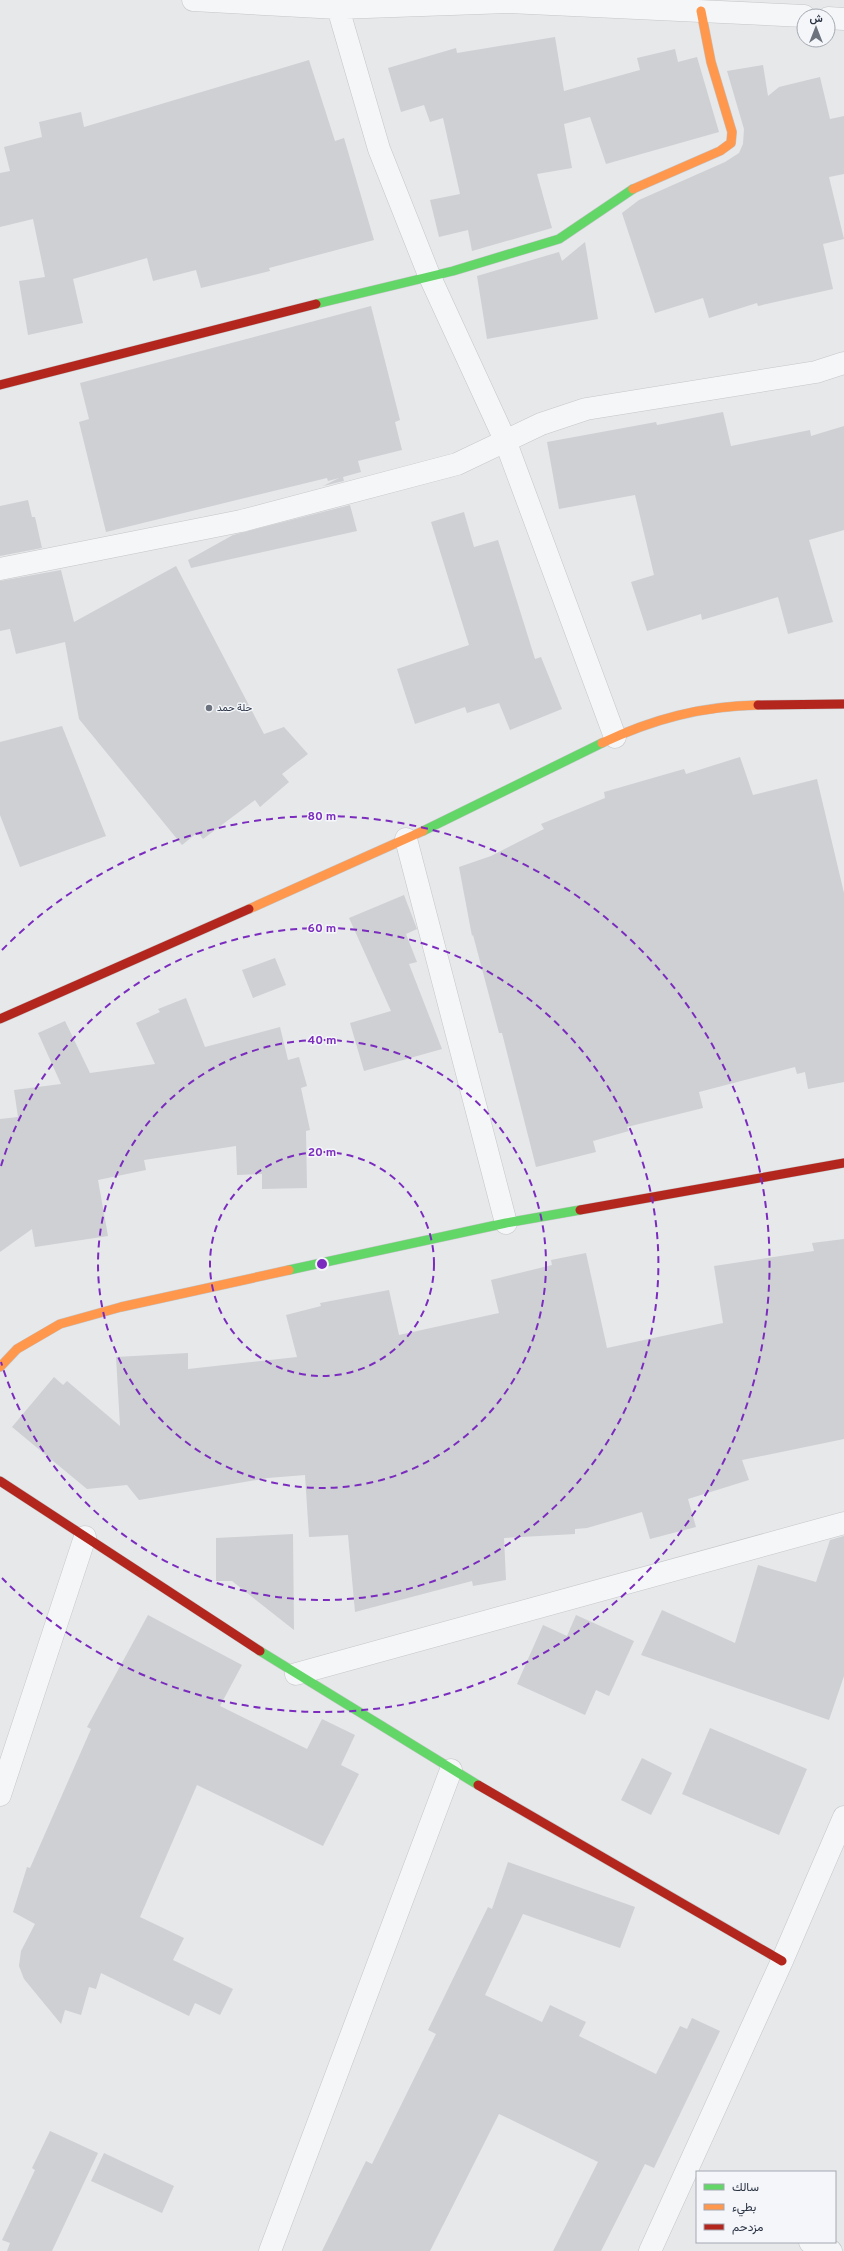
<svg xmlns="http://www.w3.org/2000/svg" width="844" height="2251" font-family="Overpass,Vazirmatn,sans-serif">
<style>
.building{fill:#ced0d3}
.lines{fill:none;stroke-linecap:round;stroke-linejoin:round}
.street-casing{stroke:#c4c6c8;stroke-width:23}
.fast-casing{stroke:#c4c6c8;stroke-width:10}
.slow-casing{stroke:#c4c6c8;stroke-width:10}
.jam-casing{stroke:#c4c6c8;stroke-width:10}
.street{stroke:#f5f6f7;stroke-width:22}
.fast{stroke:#63d668;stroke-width:9}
.slow{stroke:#ff974d;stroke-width:9}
.jam{stroke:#b3261e;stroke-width:9}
.ring{fill:none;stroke:#7b2cbf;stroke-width:2;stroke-dasharray:7 5}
.poi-dot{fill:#6c737f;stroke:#f4f6f9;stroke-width:1.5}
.labels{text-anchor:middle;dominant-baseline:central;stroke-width:3;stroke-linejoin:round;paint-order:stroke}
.poi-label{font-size:10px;fill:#2b3445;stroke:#f4f6f9;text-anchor:start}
.centre{fill:#7b2cbf;stroke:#f4f6f9;stroke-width:2}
.ring-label{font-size:12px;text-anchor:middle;font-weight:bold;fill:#7b2cbf;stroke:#f4f6f9;stroke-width:3;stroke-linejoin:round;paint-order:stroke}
</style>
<rect width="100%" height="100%" fill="#e6e8ea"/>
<path class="building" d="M 555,37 L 564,91 L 640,70 L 637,58 L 675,49 L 678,62 L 697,57 L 719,132 L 606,164 L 590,117 L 564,124 L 572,168 L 537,174 L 552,228 L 472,251 L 468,230 L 439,237 L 430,200 L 460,194 L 443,118 L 430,122 L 424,105 L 401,112 L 388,68 L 456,48 L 457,53 Z
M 309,60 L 335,141 L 344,138 L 374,240 L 269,268 L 270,271 L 201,288 L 196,270 L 153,281 L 147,258 L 73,279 L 83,323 L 28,335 L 19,281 L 45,277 L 33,219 L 0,227 L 0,173 L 10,171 L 4,147 L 42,137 L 39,122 L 81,112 L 84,127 Z
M 763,65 L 768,96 L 779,87 L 820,77 L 830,119 L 844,116 L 844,174 L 829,177 L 844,239 L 823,244 L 833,289 L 758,306 L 757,303 L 709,318 L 703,298 L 655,313 L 622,213 L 639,200 L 725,162 L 739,153 L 743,144 L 744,129 L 727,71 Z
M 585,242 L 598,319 L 487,339 L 477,276 L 559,252 L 562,261 Z
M 371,306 L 400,420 L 395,422 L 402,450 L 358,461 L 361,472 L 343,477 L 344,481 L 323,486 L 339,478 L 328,481 L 327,478 L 106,532 L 79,422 L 89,419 L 80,383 Z
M 723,412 L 731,446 L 810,430 L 811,436 L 844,426 L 844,530 L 809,540 L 833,622 L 788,634 L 778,597 L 702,620 L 701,614 L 647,631 L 631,582 L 654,575 L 635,495 L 559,509 L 547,442 L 656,422 L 657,425 Z
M 28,500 L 32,517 L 35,517 L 42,548 L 0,556 L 0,506 Z
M 350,505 L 357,531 L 191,568 L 188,560 L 233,535 Z
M 464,512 L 474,547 L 498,540 L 535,659 L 541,657 L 562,709 L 510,730 L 499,703 L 467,713 L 465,707 L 415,724 L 397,669 L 469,645 L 431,522 Z
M 176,566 L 264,734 L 284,727 L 308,754 L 282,774 L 289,782 L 260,807 L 255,800 L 203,839 L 198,832 L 182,845 L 79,719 L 65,642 L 16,654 L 10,629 L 0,631 L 0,581 L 61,570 L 74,622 Z
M 62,726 L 106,836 L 20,867 L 0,815 L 0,742 Z
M 740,757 L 753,795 L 817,779 L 844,893 L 844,1082 L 808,1089 L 805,1072 L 797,1074 L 795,1067 L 699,1092 L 703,1108 L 627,1127 L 629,1131 L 593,1141 L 596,1152 L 536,1167 L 502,1033 L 499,1033 L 473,935 L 472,936 L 459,867 L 491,856 L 544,829 L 541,824 L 605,798 L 604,792 L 684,769 L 686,774 Z
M 404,895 L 417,929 L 406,934 L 417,962 L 409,964 L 442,1049 L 364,1071 L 350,1023 L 391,1011 L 349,918 Z
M 275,958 L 286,985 L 253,998 L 242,970 Z
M 186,998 L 205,1047 L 280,1027 L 288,1060 L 299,1057 L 307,1086 L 301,1088 L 310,1130 L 306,1131 L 307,1188 L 262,1189 L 262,1174 L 237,1175 L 236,1146 L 144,1160 L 146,1170 L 98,1180 L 108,1236 L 35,1247 L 32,1229 L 0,1252 L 0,1119 L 18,1117 L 14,1090 L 61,1084 L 38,1033 L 65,1021 L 90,1073 L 155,1064 L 136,1023 L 160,1012 L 158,1009 Z
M 844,1239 L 844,1439 L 742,1460 L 749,1480 L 688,1499 L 696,1527 L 650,1539 L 642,1512 L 587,1528 L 575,1529 L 575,1534 L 504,1538 L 506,1580 L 473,1586 L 472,1581 L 355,1612 L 348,1535 L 309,1537 L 305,1475 L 268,1478 L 139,1500 L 127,1485 L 87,1489 L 12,1427 L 54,1377 L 63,1385 L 67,1381 L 120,1426 L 116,1357 L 188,1353 L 188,1369 L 297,1357 L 286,1315 L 321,1306 L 320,1303 L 389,1290 L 399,1335 L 499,1313 L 491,1280 L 552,1265 L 551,1260 L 586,1253 L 607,1348 L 723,1323 L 714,1266 L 814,1251 L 812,1243 Z
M 293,1534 L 294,1630 L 232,1581 L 216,1581 L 216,1538 Z
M 844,1536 L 844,1676 L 829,1720 L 641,1655 L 662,1610 L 735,1643 L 758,1565 L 816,1582 L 830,1540 Z
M 148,1615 L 242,1665 L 220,1706 L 307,1749 L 322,1719 L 355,1735 L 341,1765 L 359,1774 L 323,1846 L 197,1785 L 140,1917 L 184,1938 L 173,1960 L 233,1989 L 220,2015 L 195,2003 L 189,2016 L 101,1973 L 96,1989 L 89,1987 L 81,2015 L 65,2010 L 61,2024 L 24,1979 L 19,1966 L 21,1951 L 35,1924 L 13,1912 L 27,1867 L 30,1868 L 91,1729 L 87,1727 Z
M 576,1615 L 634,1641 L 609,1696 L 596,1690 L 585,1715 L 517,1684 L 543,1625 L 567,1636 Z
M 710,1728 L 807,1769 L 779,1835 L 682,1794 Z
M 642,1758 L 672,1773 L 651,1815 L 621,1800 Z
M 508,1862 L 635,1907 L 620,1948 L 523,1914 L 485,1995 L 542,2022 L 550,2005 L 586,2022 L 579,2036 L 656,2074 L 680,2026 L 687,2029 L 692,2018 L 720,2031 L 654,2168 L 645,2164 L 601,2251 L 553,2251 L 598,2162 L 499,2114 L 430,2251 L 322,2251 L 366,2161 L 372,2164 L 436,2034 L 428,2030 L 488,1907 L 492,1909 Z
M 50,2131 L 98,2153 L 52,2251 L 7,2251 L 10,2243 L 2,2240 L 35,2170 L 32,2168 Z
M 104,2153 L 174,2186 L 162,2213 L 91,2181 Z"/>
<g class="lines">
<g class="street-casing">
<path id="street" d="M 193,0 L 338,8 L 508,2 L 804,16
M 338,8 L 379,149 L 429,275 L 505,440 L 615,737
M 828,18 L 844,19
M 0,569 L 241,521 L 457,464 L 541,424 L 586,409 L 816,372 L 844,363
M 406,839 L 506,1223
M 296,1674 L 844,1523
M 0,1795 L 85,1537
M 810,2242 L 831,2251
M 270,2251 L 451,1770
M 650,2251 L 782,1961 L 844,1817"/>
</g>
<g class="fast-casing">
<path id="fast" d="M 316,304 L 453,271 L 559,239 L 633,189
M 423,831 L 602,743
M 289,1270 L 506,1223 L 580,1210
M 260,1651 L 478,1785"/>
</g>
<g class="slow-casing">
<path id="slow" d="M 633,189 L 720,151 L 731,143 L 732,132 L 711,62 L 701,11
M 602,743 C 653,719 702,706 758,705
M 249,909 L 423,831
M 0,1367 L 17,1349 L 60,1324 L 121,1307 L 289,1270"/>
</g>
<g class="jam-casing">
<path id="jam" d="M 0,385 L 316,304
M 758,705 L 844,704
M 0,1019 L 249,909
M 580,1210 L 844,1163
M 0,1481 L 260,1651
M 478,1785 L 782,1961"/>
</g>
<use href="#street" class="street"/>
<use href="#fast" class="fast"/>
<use href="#slow" class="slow"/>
<use href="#jam" class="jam"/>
</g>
<g class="ring">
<circle cx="322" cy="1264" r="112"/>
<circle cx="322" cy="1264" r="224"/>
<path d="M1 1166A336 336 0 1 1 1 1362"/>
<path d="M2 950A448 448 0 1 1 2 1578"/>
</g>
<circle class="poi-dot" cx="209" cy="708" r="4"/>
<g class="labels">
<g class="poi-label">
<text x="217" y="708">حلة حمد</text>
</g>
</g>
<circle cx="322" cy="1264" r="6" class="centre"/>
<g class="ring-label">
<text x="322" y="820">80 m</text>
<text x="322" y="932">60 m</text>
<text x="322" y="1044">40 m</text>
<text x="322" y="1156">20 m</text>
</g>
<rect x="696" y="2171" width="140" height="72" fill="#f4f6f9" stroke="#a4a8b1"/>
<rect x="704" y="2184" width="20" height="6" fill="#63d668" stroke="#a4a8b1"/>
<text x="732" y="2191" font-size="12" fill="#2b3445">سالك</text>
<rect x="704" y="2204" width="20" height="6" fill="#ff974d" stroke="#a4a8b1"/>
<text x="732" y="2211" font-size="12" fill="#2b3445">بطيء</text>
<rect x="704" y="2224" width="20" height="6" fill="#b3261e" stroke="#a4a8b1"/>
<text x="732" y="2231" font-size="12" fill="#2b3445">مزدحم</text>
<g transform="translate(816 28)"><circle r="19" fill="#f4f6f9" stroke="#a4a8b1"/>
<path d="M0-3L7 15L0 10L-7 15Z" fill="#6c737f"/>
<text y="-6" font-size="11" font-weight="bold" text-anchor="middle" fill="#2b3445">ش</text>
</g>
</svg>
